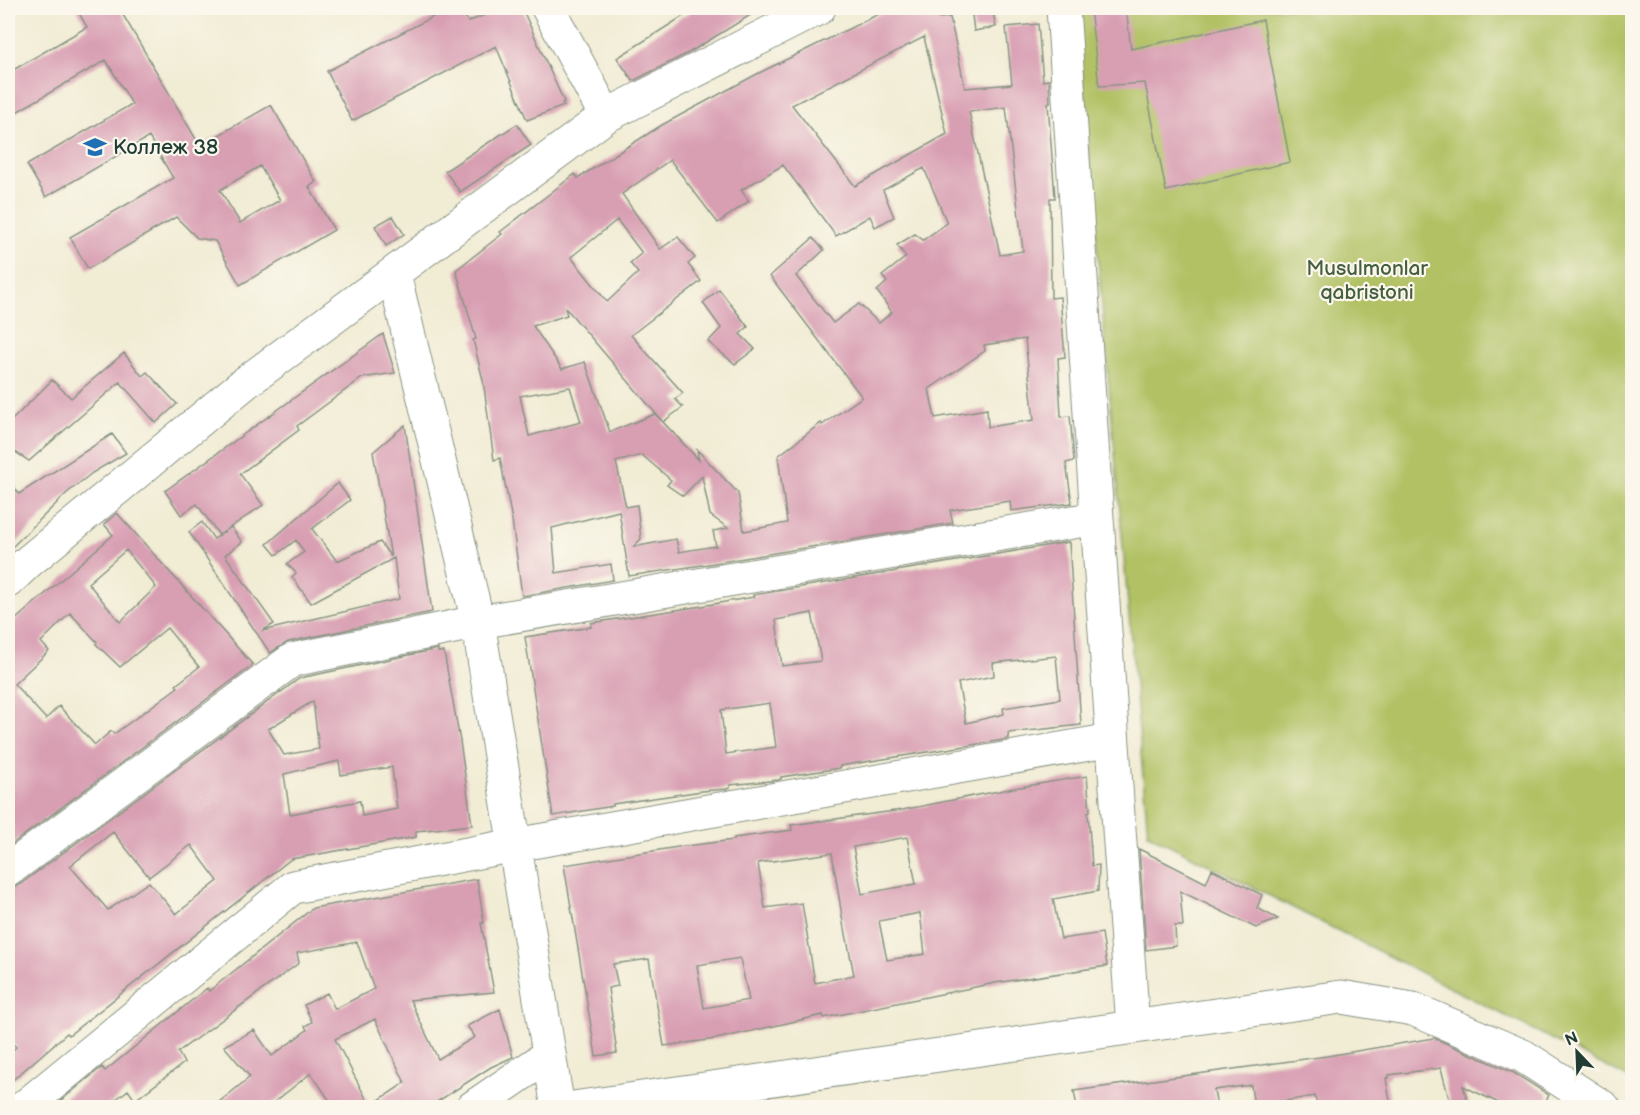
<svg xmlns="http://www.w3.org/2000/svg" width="1640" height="1115" font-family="'Balsamiq Sans',sans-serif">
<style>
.green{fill:#b1c163;stroke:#687f4c;stroke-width:1.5}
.building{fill:#d89eb2;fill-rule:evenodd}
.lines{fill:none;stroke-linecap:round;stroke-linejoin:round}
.minor-casing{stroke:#889484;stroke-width:35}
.minor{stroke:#fff;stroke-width:33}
.labels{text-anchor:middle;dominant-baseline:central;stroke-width:4.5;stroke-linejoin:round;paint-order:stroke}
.poi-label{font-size:21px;fill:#1f3d34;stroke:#fbf7ec;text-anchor:start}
.park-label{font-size:21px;fill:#445e40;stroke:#fbf7ec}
</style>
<rect width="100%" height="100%" fill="#fbf7ec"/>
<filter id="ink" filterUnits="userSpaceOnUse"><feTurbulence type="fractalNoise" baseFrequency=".0167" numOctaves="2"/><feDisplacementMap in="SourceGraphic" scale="12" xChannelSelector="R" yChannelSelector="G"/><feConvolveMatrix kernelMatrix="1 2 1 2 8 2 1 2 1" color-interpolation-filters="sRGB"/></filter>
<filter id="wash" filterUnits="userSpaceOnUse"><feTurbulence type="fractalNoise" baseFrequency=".008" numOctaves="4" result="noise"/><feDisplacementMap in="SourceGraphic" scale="24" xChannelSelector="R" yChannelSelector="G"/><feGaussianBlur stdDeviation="1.35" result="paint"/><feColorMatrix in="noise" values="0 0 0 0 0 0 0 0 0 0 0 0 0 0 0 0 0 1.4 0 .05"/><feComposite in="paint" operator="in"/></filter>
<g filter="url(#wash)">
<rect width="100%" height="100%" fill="#f1ecd4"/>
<path class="green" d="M 1076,8 L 1632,8 L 1632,1080 L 1148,834 Z"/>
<g id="blocks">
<path class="building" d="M 76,8 L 119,8 L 200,146 L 271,105 L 316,182 L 309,187 L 334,230 L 240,285 L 215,241 L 197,238 L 176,217 L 88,269 L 70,237 L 173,178 L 149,137 L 46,197 L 27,165 L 132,104 L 106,60 L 8,117 L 8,73 L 87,27 ZM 260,166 L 280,200 L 240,223 L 220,190 Z
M 450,8 L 461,8 L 468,22 L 501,8 L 522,8 L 564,102 L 562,103 L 564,106 L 527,120 L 496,46 L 352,121 L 327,71 Z
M 696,8 L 762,8 L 690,52 L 633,81 L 617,58 Z
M 891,8 L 935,8 L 938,18 L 950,17 L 965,88 L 1012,84 L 1006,27 L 1038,24 L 1043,81 L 1049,80 L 1050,102 L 1048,103 L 1055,198 L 1050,198 L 1051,298 L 1060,297 L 1065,357 L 1058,358 L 1061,417 L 1070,416 L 1074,461 L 1066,463 L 1072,503 L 1011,511 L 1010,501 L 950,510 L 953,523 L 709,564 L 629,576 L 619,511 L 552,528 L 556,573 L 611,564 L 613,580 L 522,596 L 512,520 L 500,458 L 494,460 L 483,380 L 473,340 L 476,339 L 456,270 L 502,234 L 500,232 L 575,174 L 578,178 L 662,125 L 759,73 ZM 924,37 L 947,134 L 855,186 L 792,105 ZM 1006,107 L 1023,251 L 1000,255 L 969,112 ZM 670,160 L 718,223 L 749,201 L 741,190 L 783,165 L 836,236 L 870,216 L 875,227 L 894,217 L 883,190 L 924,168 L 947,223 L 923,240 L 915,234 L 897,245 L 906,257 L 882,276 L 887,282 L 877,291 L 892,312 L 879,323 L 859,304 L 833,323 L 796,276 L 824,250 L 813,238 L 770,276 L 862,397 L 822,425 L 821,423 L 778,456 L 787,523 L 744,531 L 738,493 L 697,450 L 699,460 L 663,422 L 683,407 L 675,399 L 683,393 L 631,335 L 701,281 L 688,264 L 695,258 L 678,237 L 660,249 L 622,194 ZM 617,220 L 642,253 L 630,263 L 638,273 L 607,302 L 571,257 ZM 565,308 L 571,314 L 663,422 L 655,414 L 610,432 L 585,362 L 562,369 L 533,326 L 567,315 ZM 1025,339 L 1034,420 L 988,427 L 987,409 L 935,418 L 929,389 L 985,351 L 984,345 ZM 570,387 L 581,422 L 529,436 L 520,396 ZM 642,455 L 671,480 L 667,485 L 683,496 L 702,476 L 710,515 L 728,528 L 713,531 L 716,546 L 679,552 L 676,539 L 633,547 L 641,539 L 637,505 L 626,507 L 616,462 Z
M 971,8 L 992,8 L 996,27 L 974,31 Z
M 1090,8 L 1126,8 L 1131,49 L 1263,20 L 1290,162 L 1166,191 L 1145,83 L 1099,86 Z
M 517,124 L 531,145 L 460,192 L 445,171 Z
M 393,216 L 404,234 L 386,246 L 375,226 Z
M 719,289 L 748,327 L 740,334 L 755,349 L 735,364 L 708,342 L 721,328 L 703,303 Z
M 383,334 L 395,373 L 362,378 L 297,426 L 299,430 L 240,474 L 263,505 L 219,535 L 197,504 L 181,515 L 165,491 Z
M 124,353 L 142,376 L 147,372 L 177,404 L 156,423 L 120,382 L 29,461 L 8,447 L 8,424 L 52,380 L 71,398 Z
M 405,425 L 432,612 L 288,642 L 270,653 L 189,532 L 202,522 L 214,539 L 231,527 L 242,542 L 225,555 L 274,624 L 262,631 L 399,599 L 394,558 L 311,603 L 292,577 L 296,573 L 287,564 L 304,552 L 296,540 L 276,555 L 267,544 L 338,483 L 350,500 L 312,529 L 337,561 L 380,542 L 391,557 L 373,452 Z
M 112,434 L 126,453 L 92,473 L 67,493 L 8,551 L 8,478 L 19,494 Z
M 117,513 L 253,665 L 8,847 L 8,626 L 113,535 L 104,524 ZM 126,550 L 156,587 L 120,622 L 88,583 ZM 70,613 L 97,642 L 96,644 L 120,667 L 167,628 L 199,667 L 176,685 L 178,687 L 114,734 L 111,731 L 95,745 L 59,706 L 46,719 L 14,684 L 49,651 L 41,642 Z
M 1069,542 L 1081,725 L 1008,733 L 1009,739 L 997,741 L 840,766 L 840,768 L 781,777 L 781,779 L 778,780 L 730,785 L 730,788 L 726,789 L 702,791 L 613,804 L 613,806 L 553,816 L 525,637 L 591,627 L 591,623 L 702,606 L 754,597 L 753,595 ZM 812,613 L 821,661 L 782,666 L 776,620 ZM 1056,656 L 1060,699 L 1003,708 L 1004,714 L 966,723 L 958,683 L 994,676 L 993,663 ZM 770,703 L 776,747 L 726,754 L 721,710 Z
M 438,649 L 438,652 L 444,652 L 460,741 L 472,825 L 416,831 L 416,837 L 291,859 L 69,1035 L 67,1033 L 8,1084 L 8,1055 L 16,1047 L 8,1039 L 8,888 L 19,885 L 300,678 ZM 313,701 L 319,749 L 284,755 L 268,729 ZM 339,761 L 341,775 L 392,767 L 397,809 L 362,816 L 360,801 L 290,814 L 284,774 ZM 113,832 L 149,877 L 191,845 L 218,881 L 176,914 L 149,882 L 108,910 L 70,866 Z
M 1087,776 L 1090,811 L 1088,812 L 1092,866 L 1099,865 L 1098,891 L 1053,899 L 1061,939 L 1102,933 L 1107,966 L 995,983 L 824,1018 L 823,1015 L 716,1039 L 664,1046 L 649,959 L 613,964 L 618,986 L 608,988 L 617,1053 L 596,1056 L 564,865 L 678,847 L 734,840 L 734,838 L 792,830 L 791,825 L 902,810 L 1014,788 ZM 907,837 L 916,884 L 862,894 L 853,847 ZM 832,853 L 844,929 L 845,929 L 854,975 L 815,983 L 802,903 L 765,908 L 758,863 ZM 920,913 L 925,954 L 887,960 L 879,921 ZM 740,958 L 749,1000 L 704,1008 L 697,965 Z
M 1139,849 L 1206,883 L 1212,869 L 1262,895 L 1257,908 L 1278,919 L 1256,928 L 1180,891 L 1183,926 L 1175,926 L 1176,946 L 1146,950 Z
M 477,879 L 484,923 L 481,923 L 494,992 L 410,1000 L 438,1059 L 475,1037 L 467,1026 L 500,1009 L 513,1057 L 491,1067 L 429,1107 L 334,1107 L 311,1073 L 268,1107 L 213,1107 L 250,1077 L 224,1046 L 254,1030 L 272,1056 L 307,1030 L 305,1026 L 312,1022 L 304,1005 L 327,993 L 335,1009 L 374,989 L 357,942 L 297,953 L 299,963 L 178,1052 L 184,1063 L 135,1100 L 128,1090 L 106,1107 L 53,1107 L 102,1067 L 105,1071 L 207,988 L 209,991 L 313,908 ZM 375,1019 L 405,1083 L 370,1106 L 335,1039 Z
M 1434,1038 L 1514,1073 L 1549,1095 L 1543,1107 L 1507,1107 L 1463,1086 L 1470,1107 L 1451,1107 L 1441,1068 L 1389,1075 L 1389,1078 L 1386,1078 L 1391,1107 L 1317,1107 L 1315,1096 L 1278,1102 L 1279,1107 L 1254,1107 L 1251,1085 L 1214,1090 L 1217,1107 L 1077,1107 L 1074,1091 L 1327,1056 Z"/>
</g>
</g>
<g filter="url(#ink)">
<use href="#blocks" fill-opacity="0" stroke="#889484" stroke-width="1.5"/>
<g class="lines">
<g class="minor-casing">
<path id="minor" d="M 548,8 L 606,116
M 1063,8 L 1097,518 L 1133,1027
M 394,274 L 478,622 L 558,1108
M 8,581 L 28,562 L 245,383 L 606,116 L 819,8
M 8,870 L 292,660 L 478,622 L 1097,518
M 23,1108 L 293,887 L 515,845 L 1112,740
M 472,1108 L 549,1055
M 573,1108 L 1341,997 L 1413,1009 L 1523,1056 L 1604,1108"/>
</g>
<use href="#minor" class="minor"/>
</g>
</g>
<defs>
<g id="school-bare" transform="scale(1.8)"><path d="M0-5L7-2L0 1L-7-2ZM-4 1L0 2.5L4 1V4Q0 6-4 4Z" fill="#1f6fb2" stroke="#fbf7ec" stroke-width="2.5" paint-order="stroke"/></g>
</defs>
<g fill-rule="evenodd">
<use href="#school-bare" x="95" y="147"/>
</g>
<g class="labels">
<g class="poi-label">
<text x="113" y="147">Коллеж 38</text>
</g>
<g class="park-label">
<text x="1367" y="268">Musulmonlar<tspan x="1367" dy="24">qabristoni</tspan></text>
</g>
</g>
<rect width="1640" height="1115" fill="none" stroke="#fbf7ec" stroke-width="30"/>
<g transform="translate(1577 1052) rotate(337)" stroke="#fbf7ec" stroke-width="4.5" paint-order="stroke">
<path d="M0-4.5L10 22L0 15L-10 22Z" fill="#1f3d34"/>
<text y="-9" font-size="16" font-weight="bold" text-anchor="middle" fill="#1f3d34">N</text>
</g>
</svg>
